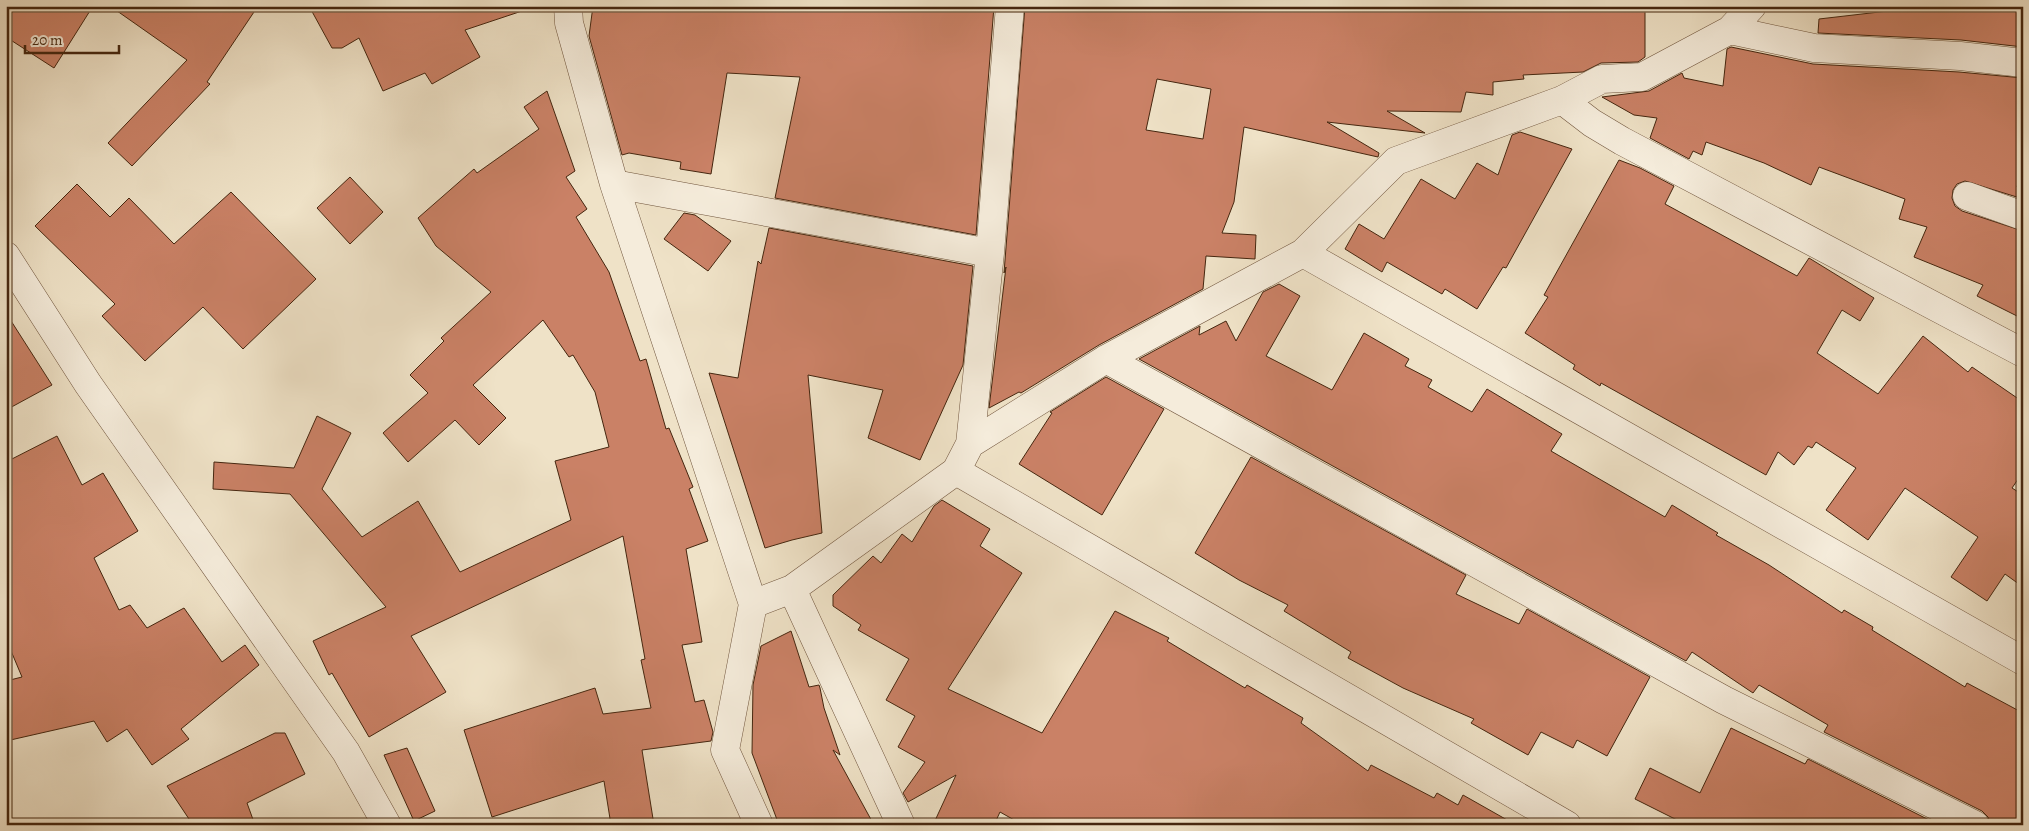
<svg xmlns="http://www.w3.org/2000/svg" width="2029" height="831" font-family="Alegreya,serif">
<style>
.building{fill:#ca8166;stroke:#45260f;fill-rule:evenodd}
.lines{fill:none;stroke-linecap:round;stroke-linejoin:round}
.minor-casing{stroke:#70553d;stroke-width:29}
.minor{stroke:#f5ecdb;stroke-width:28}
</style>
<rect width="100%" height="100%" fill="#efe2c7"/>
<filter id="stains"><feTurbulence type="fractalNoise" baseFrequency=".004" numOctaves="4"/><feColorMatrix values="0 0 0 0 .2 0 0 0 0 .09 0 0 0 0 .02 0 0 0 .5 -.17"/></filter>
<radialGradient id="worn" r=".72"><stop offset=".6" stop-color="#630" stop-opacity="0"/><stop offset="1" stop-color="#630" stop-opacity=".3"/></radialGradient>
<path class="building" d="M 15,6 L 93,6 L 54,68 L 6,37 L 6,19 Z
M 110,6 L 258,6 L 207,82 L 210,84 L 132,166 L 108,143 L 187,60 Z
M 309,6 L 521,6 L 522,11 L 465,30 L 480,57 L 432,84 L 425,73 L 383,91 L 359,38 L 342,48 L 332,48 Z
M 593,6 L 850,6 L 902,11 L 902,6 L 994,6 L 976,235 L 775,198 L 800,77 L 727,73 L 711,174 L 680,169 L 681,162 L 629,153 L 622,155 L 589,36 Z
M 1025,6 L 1645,6 L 1645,57 L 1638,62 L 1601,63 L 1583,72 L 1523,75 L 1524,79 L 1493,82 L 1493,95 L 1466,92 L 1461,112 L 1387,111 L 1425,133 L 1327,122 L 1379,153 L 1378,157 L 1244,127 L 1234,202 L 1222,233 L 1256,235 L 1255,259 L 1206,256 L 1203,289 L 1099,345 L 1021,393 L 1019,392 L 989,408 L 1006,267 L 1004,273 ZM 1157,79 L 1211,89 L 1203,139 L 1146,130 Z
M 1931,6 L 2000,6 L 2000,11 L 2023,11 L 2023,47 L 1961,40 L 1818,33 L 1819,19 Z
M 1731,47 L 1813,64 L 1959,72 L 2023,78 L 2023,163 L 2017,187 L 2023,189 L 2020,198 L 1965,181 L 1957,184 L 1953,190 L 1952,198 L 1955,206 L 1962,211 L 2023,231 L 2023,319 L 1977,296 L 1983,285 L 1914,257 L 1927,227 L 1899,219 L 1905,199 L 1819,167 L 1811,185 L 1764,163 L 1706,142 L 1702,155 L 1693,151 L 1689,159 L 1650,138 L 1657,118 L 1634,115 L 1602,97 L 1649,91 L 1682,73 L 1684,78 L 1723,86 L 1727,49 Z
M 547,91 L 575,171 L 566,177 L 587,209 L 576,217 L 609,272 L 640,361 L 646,359 L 666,429 L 669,428 L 693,487 L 689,489 L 708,541 L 686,549 L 702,642 L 682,645 L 695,702 L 704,700 L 713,732 L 711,741 L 642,750 L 654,825 L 611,825 L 604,781 L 492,817 L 464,730 L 595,688 L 603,714 L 651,708 L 641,660 L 645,659 L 623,536 L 411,636 L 446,692 L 369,737 L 332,673 L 329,675 L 313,641 L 386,607 L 290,494 L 213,489 L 214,462 L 294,468 L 317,416 L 351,433 L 322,489 L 362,537 L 418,501 L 460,572 L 571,520 L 555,461 L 609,447 L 595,392 L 573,355 L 569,357 L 543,320 L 473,385 L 506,418 L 479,445 L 455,420 L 408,462 L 383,433 L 428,393 L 410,375 L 444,341 L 441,338 L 491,292 L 436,246 L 418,218 L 474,169 L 477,173 L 539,129 L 524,107 Z
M 1520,132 L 1572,149 L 1506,268 L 1503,267 L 1477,309 L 1445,289 L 1442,294 L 1387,262 L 1382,272 L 1345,249 L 1359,224 L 1384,239 L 1421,179 L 1455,199 L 1477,163 L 1498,175 L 1512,135 Z
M 1619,160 L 1640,168 L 1674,186 L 1665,204 L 1797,276 L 1809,258 L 1874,298 L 1860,321 L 1842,310 L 1817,353 L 1878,394 L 1923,336 L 1968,372 L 1972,367 L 2023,402 L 2023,472 L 2012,488 L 2023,495 L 2023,587 L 2005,574 L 1987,601 L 1951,577 L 1978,537 L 1905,488 L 1868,540 L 1826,510 L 1856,468 L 1816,442 L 1812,448 L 1808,446 L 1794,465 L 1778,452 L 1766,475 L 1601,383 L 1600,386 L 1573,369 L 1575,365 L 1525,333 L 1548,297 L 1544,295 Z
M 350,177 L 383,212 L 350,244 L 317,208 Z
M 77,184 L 110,217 L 129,198 L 174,244 L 231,192 L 316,279 L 243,349 L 203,307 L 145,361 L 102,316 L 115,304 L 35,226 Z
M 684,213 L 695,215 L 731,241 L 708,271 L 664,239 Z
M 769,228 L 973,266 L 963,365 L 920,460 L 868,438 L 883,390 L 808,375 L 822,533 L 792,540 L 765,548 L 709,373 L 738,378 L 758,261 L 761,264 Z
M 1279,284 L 1300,296 L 1266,356 L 1332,390 L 1364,333 L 1409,359 L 1405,366 L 1432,380 L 1428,387 L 1472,412 L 1487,389 L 1562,434 L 1551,451 L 1665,517 L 1672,505 L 1718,533 L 1716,535 L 1769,565 L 1842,613 L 1844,610 L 1873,627 L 1872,630 L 1965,687 L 1967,683 L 2023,713 L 2023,825 L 1991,825 L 1988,817 L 1982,811 L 1824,732 L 1828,725 L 1759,685 L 1753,693 L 1692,652 L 1686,661 L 1139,359 L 1200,326 L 1199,335 L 1226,321 L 1236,341 L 1263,292 Z
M 6,313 L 52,385 L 6,410 Z
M 1106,377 L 1164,409 L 1102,515 L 1019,464 L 1052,413 L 1050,412 Z
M 57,436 L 82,485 L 103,473 L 138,531 L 94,558 L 119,610 L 130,605 L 147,628 L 184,608 L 222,662 L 245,645 L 259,665 L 181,729 L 189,739 L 152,765 L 127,729 L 107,742 L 94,721 L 6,741 L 6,681 L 22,677 L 6,639 L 6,462 Z
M 1251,457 L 1466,575 L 1456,594 L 1519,624 L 1527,609 L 1650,677 L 1607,756 L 1577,740 L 1573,748 L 1541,732 L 1528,755 L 1471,723 L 1474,719 L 1403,688 L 1348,658 L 1351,652 L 1284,611 L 1288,605 L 1239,580 L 1195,553 Z
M 942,500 L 990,529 L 980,546 L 1022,573 L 948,689 L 1042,733 L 1115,611 L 1169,638 L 1167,641 L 1245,688 L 1247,685 L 1303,718 L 1301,723 L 1368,771 L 1371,765 L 1434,798 L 1437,793 L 1458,805 L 1463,795 L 1516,825 L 1023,825 L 1000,812 L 994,825 L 933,825 L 956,775 L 908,802 L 903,793 L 925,762 L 898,747 L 915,716 L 886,700 L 909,659 L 858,630 L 861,625 L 833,606 L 833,595 L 873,556 L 881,563 L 902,534 L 912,542 L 934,506 Z
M 791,631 L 809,687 L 819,685 L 820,688 L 824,708 L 840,755 L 833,750 L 874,825 L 779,825 L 752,753 L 753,685 L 761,646 Z
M 1731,728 L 1805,764 L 1808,759 L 1939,825 L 1687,825 L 1635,799 L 1650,768 L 1700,793 Z
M 275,733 L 285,733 L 305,774 L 247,803 L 255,825 L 193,825 L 167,786 Z
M 407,748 L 435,811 L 414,821 L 384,755 Z"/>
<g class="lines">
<g class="minor-casing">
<path id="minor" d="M 568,6 L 569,23 L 614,184 L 753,604 L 725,750 L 759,825
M 1730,30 L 1814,48 L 1960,56 L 2023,63
M 1562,100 L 1592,123 L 1622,141 L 2023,353
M 614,184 L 990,253
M 1967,196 L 2023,216
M 1303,253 L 2023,661
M 6,256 L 88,384 L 346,752 L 387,825
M 1106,359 L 1724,700 L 1975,825
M 970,444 L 990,253 L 1010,6
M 956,471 L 1567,825
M 792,589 L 901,825
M 753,604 L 792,589 L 956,471 L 970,444 L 1106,359 L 1303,253 L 1396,161 L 1562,100 L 1602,79 L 1642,77 L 1730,30 L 1752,6"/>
</g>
<use href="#minor" class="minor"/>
</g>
<rect width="2029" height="831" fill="none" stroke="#efe2c7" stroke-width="25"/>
<rect x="8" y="8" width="2014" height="816" fill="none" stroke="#45260f" stroke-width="2.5"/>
<rect x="12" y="12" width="2004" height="806" fill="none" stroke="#45260f"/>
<path d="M25 45v8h94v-8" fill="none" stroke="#45260f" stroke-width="2.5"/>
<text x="32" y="45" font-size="15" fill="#45260f" stroke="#f5ecdb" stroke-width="4" paint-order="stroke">20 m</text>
<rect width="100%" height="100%" filter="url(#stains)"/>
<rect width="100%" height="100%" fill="url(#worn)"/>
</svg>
